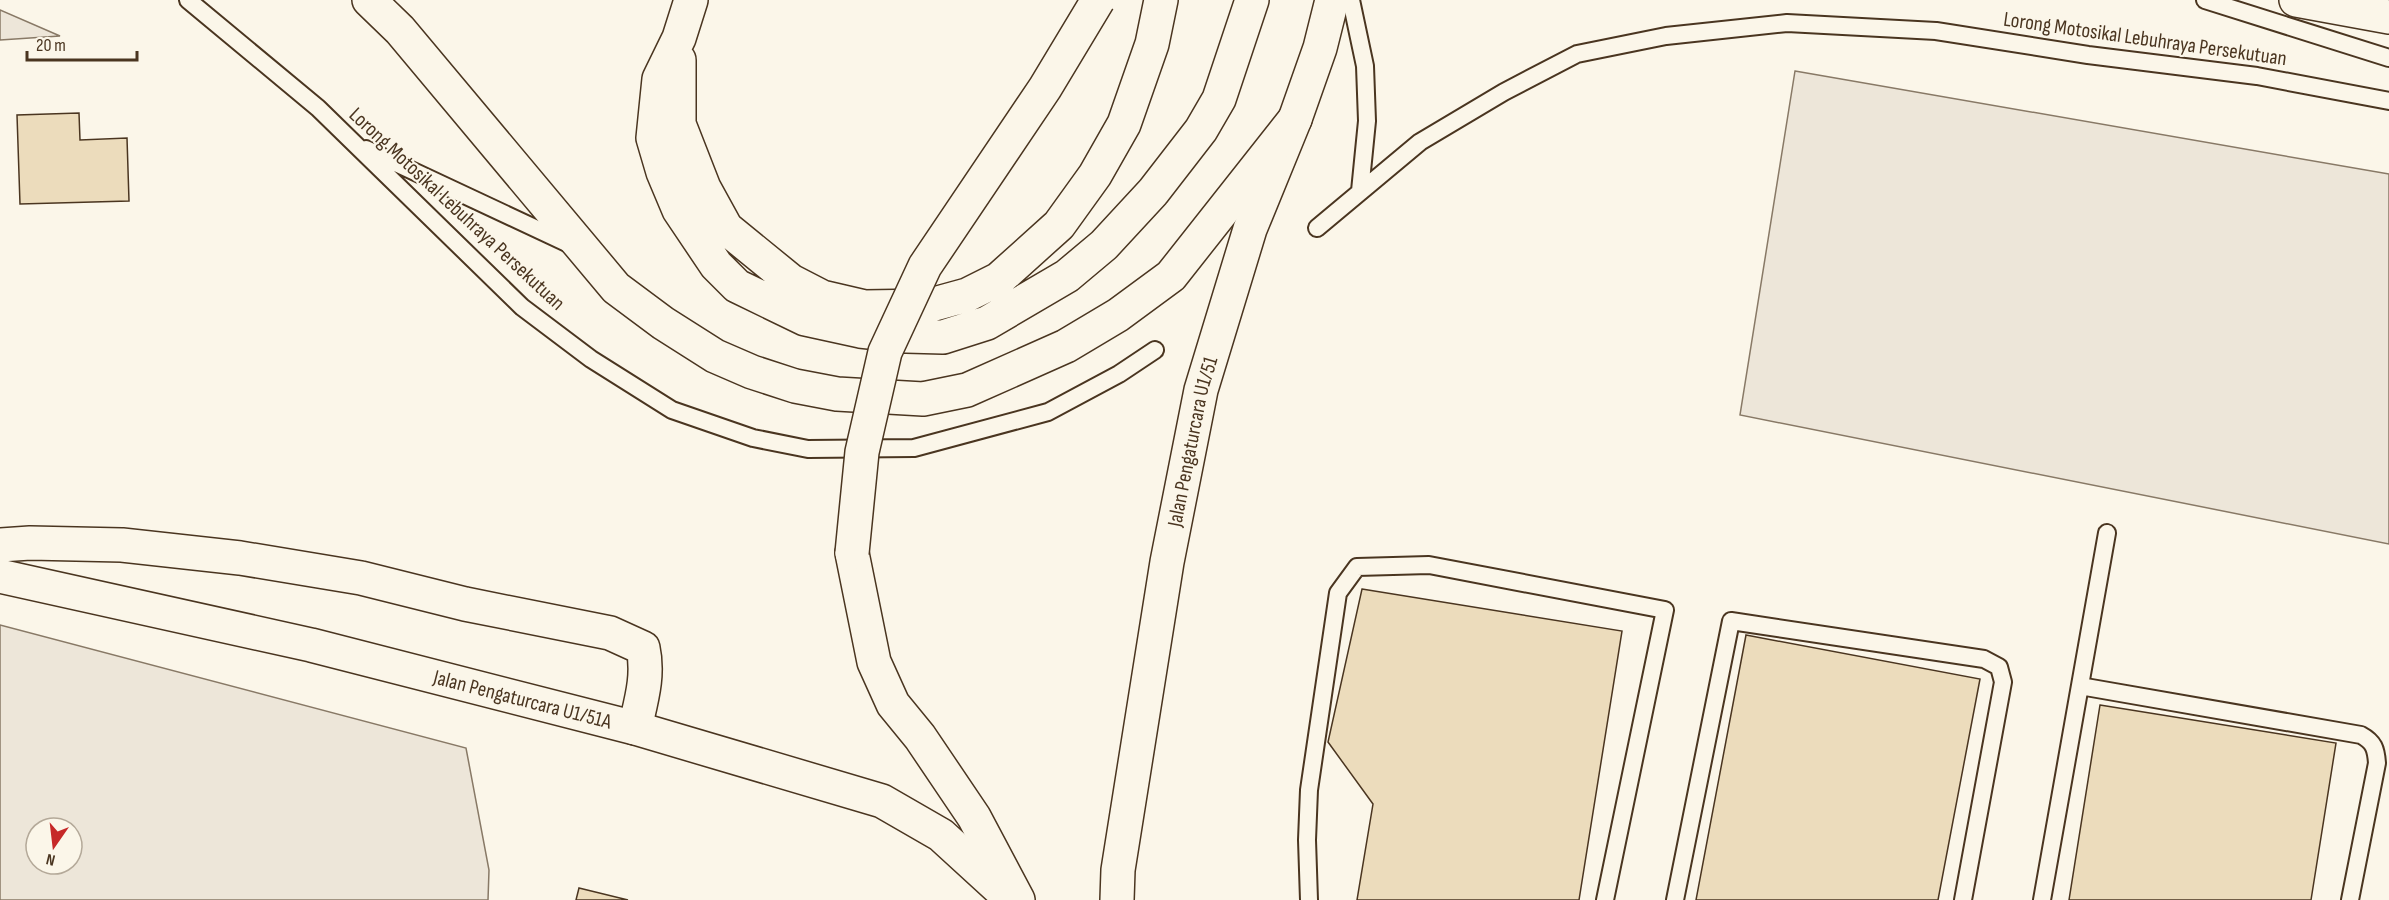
<svg xmlns="http://www.w3.org/2000/svg" width="2389" height="900" font-family="'Sofia Sans Condensed',sans-serif">
<style>
.green{fill:#ede6d9;stroke:#887966;stroke-width:1.5;fill-rule:evenodd}
.building{fill:#ecdcbc;stroke:#4a3520;stroke-width:1.5}
.lines{fill:none;stroke-linecap:round;stroke-linejoin:round}
.service-casing{stroke:#4a3520;stroke-width:20}
.tertiary-casing{stroke:#4a3520;stroke-width:36}
.secondary-casing{stroke:#4a3520;stroke-width:36}
.trunk-casing{stroke:#4a3520;stroke-width:36}
.service{stroke:#fbf6e9;stroke-width:16}
.tertiary{stroke:#fbf6e9;stroke-width:33}
.secondary{stroke:#fbf6e9;stroke-width:33}
.trunk{stroke:#fbf6e9;stroke-width:33}
.secondary-bridge-casing{stroke:#4a3520;stroke-width:36;stroke-linecap:butt}
.secondary-bridge{stroke:#fbf6e9;stroke-width:33}
.labels{text-anchor:middle;dominant-baseline:central;stroke-width:4.5;stroke-linejoin:round;paint-order:stroke}
.street-label{font-size:21px;fill:#4a3520;stroke:#fbf6e9}
</style>
<rect width="100%" height="100%" fill="#fbf6e9"/>
<path class="green" d="M 0,10 L 60,36 L 0,40 Z
M 1795,71 L 2389,174 L 2389,544 L 1740,415 Z
M 0,625 L 466,748 L 489,870 L 488,900 L 0,900 ZM 36,828 L 72,828 L 72,864 L 36,864 Z"/>
<path class="building" d="M 79,113 L 80,140 L 127,138 L 129,201 L 20,204 L 17,115 Z
M 1362,589 L 1622,631 L 1579,900 L 1357,900 L 1373,804 L 1328,742 Z
M 1746,635 L 1980,679 L 1938,900 L 1696,900 Z
M 2100,705 L 2336,743 L 2311,900 L 2069,900 Z
M 579,888 L 628,900 L 576,900 Z"/>
<g class="lines">
<g class="service-casing">
<path id="service" d="M 188,0 L 318,108 L 522,307 L 591,359 L 672,410 L 753,438 L 808,449 L 914,448 L 1048,412 L 1119,374 L 1155,350
M 1351,0 L 1365,66 L 1367,121 L 1360,191
M 2205,0 L 2389,58
M 366,149 L 571,245
M 1317,228 L 1420,142 L 1504,92 L 1577,54 L 1666,36 L 1787,23 L 1936,31 L 2088,55 L 2257,76 L 2389,101
M 2080,686 L 2361,735 C 2374,742 2376,749 2377,763 L 2350,900
M 1309,900 L 1307,840 L 1309,790 L 1338,593 L 1357,567 L 1429,565 L 1665,610 L 1605,900
M 1675,900 L 1731,621 L 1984,659 L 1999,667 L 2003,682 L 1963,900
M 2042,900 L 2107,533"/>
</g>
<g class="tertiary-casing">
<g id="tertiary">
<path d="M 0,545 L 30,543 L 122,545 L 240,558 L 361,578 L 465,604 L 610,633 L 643,648 C 649,676 641,701 635,728"/>
<path id="s1" d="M 0,576 L 311,645 L 635,728 L 882,801 L 941,835 L 1012,900"/>
</g>
</g>
<g class="secondary-casing">
<g id="secondary">
<path d="M 852,553 L 874,662 L 893,704 L 920,737 L 974,817 L 1018,900"/>
<path id="s2" d="M 1117,900 L 1118,870 L 1167,562 L 1201,390 L 1250,229 L 1295,119 L 1320,48 L 1332,0"/>
</g>
</g>
<g class="trunk-casing">
<path id="trunk" d="M 369,0 L 400,30 L 616,288 L 663,323 L 715,356 L 752,372 L 795,386 L 837,394 L 923,399 L 967,390 L 1066,346 L 1118,315 L 1171,276 L 1295,119
M 691,0 L 679,38 L 659,79 L 653,138 L 663,172 L 679,210 L 716,265 L 737,286 L 805,319 L 860,331 L 906,336 L 943,337 L 987,323 L 1067,276 L 1104,245 L 1153,192 L 1201,130 L 1219,99 L 1252,0
M 2296,0 L 2389,17
M 679,60 L 679,124 L 704,188 L 726,228 L 791,281 L 822,297 L 865,307 L 927,306 L 967,295 L 999,279 L 1059,225 L 1095,175 L 1124,124 L 1152,44 L 1161,0"/>
</g>
<use href="#service" class="service"/>
<use href="#tertiary" class="tertiary"/>
<use href="#secondary" class="secondary"/>
<use href="#trunk" class="trunk"/>
<g class="secondary-bridge-casing">
<path id="secondary-bridge" d="M 852,553 L 862,452 L 885,352 L 925,266 L 1045,88 L 1098,0"/>
</g>
<use href="#secondary-bridge" class="secondary-bridge"/>
</g>
<g class="labels">
<g class="street-label">
<text transform="translate(2145 39) rotate(8)">Lorong Motosikal Lebuhraya Persekutuan</text>
<text transform="translate(457 209) rotate(43)">Lorong Motosikal Lebuhraya Persekutuan</text>
<text stroke="none"><textPath href="#s2" startOffset="465">Jalan Pengaturcara U1/51</textPath></text>
<text stroke="none"><textPath href="#s1" startOffset="537">Jalan Pengaturcara U1/51A</textPath></text>
</g>
</g>
<g transform="translate(54 846) rotate(194)"><circle r="28" fill="#fbf6e9" stroke="#b4a999" stroke-width="1.5"/>
<path d="M0-4.5L10 22L0 15L-10 22Z" fill="#c62828"/>
<text y="-9" font-size="16" font-weight="bold" text-anchor="middle" fill="#4a3520">N</text>
</g>
<path d="M27 51v9h110v-9" fill="none" stroke="#4a3520" stroke-width="3"/>
<text x="36" y="51" font-size="18" fill="#4a3520" stroke="#fbf6e9" stroke-width="4.5" paint-order="stroke">20 m</text>
</svg>
